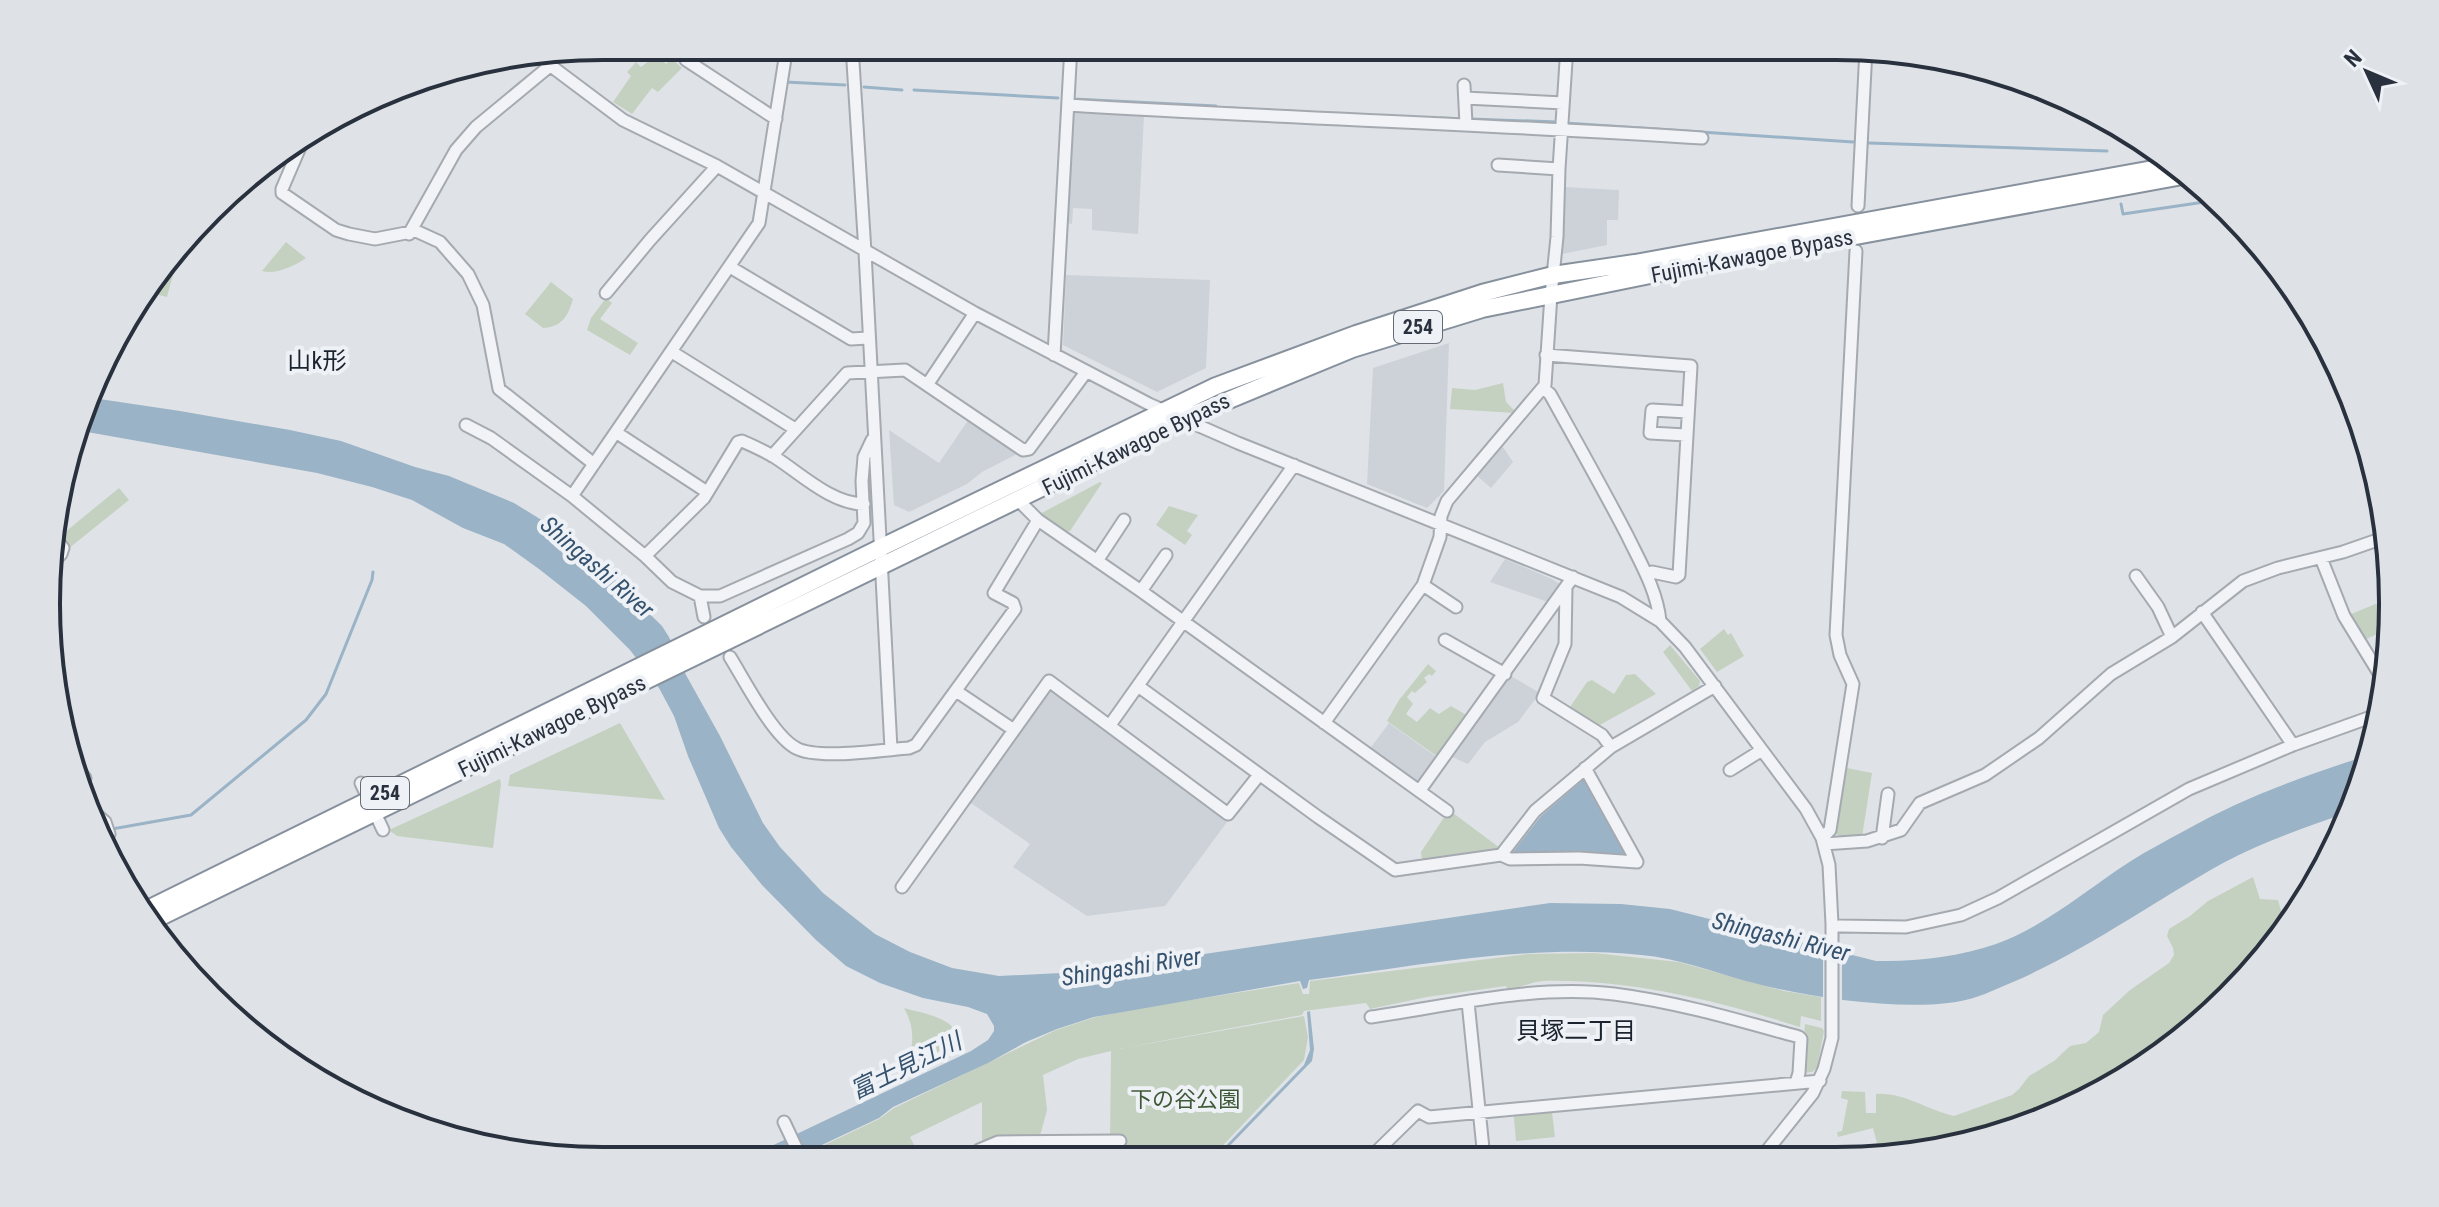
<svg xmlns="http://www.w3.org/2000/svg" width="2439" height="1207" font-family="'Roboto Condensed','Noto Sans JP',sans-serif">
<style>
.built{fill:#cdd2d9}
.green{fill:#c5d1c0}
.water{fill:#9bb3c6}
.pier{fill:#dfe3e7}
.lines{fill:none;stroke-linecap:round;stroke-linejoin:round}
.stream{stroke:#9bb3c6;stroke-width:3}
.minor-casing{stroke:#a5aab1;stroke-width:15}
.highway-casing{stroke:#87919d;stroke-width:20}
.minor{stroke:#f1f3f6;stroke-width:11}
.highway{stroke:#fff;stroke-width:16}
.labels{text-anchor:middle;dominant-baseline:central;stroke-width:8;stroke-linejoin:round;paint-order:stroke}
.shield{fill:#eef1f5;stroke:#646b75;stroke-width:2}
.shield-label{font-size:20px;font-weight:bold;fill:#29313e}
.street-label{font-size:22px;fill:#29313e;stroke:#eef1f5}
.park-label{font-size:22px;fill:#3f5937;stroke:#eef1f5}
.neighbourhood-label{font-size:24px;fill:#1b232e;stroke:#eef1f5}
.water-label{font-size:24px;font-style:italic;fill:#35526f;stroke:#eef1f5}
.rim{fill:none;stroke:#29313e;stroke-width:4}
</style>
<rect width="100%" height="100%" fill="#dfe3e7"/>
<path class="built" d="M 1074,111 L 1144,115 L 1138,234 L 1092,230 L 1092,209 L 1073,208 L 1072,224 L 1066,223 L 1072,113 Z
M 1565,187 L 1619,190 L 1618,220 L 1607,220 L 1607,245 L 1562,254 Z
M 1066,275 L 1210,280 L 1206,368 L 1157,392 L 1063,345 Z
M 1449,343 L 1444,491 L 1427,508 L 1367,484 L 1373,368 Z
M 969,419 L 1019,453 L 982,472 L 967,484 L 909,512 L 894,505 L 889,430 L 939,463 Z
M 1501,444 L 1513,462 L 1491,488 L 1475,474 Z
M 1505,559 L 1552,579 L 1563,586 L 1551,603 L 1490,582 Z
M 1509,675 L 1540,693 L 1518,722 L 1485,742 L 1468,764 L 1450,756 Z
M 1047,691 L 1056,693 L 1230,818 L 1165,906 L 1087,916 L 1013,867 L 1030,844 L 968,801 Z
M 1389,723 L 1438,758 L 1419,785 L 1369,750 Z"/>
<path class="green" d="M 647,46 L 654,46 L 657,49 L 654,52 L 666,64 L 672,59 L 682,68 L 658,92 L 652,88 L 632,114 L 613,102 L 631,76 L 627,72 L 636,62 L 641,67 L 650,60 L 642,50 Z
M 286,242 L 306,258 C 295,266 275,275 262,271 Z
M 166,266 L 174,271 L 167,297 L 142,291 Z
M 551,282 L 573,299 C 568,317 561,327 543,328 L 525,314 Z
M 606,298 L 612,303 L 600,319 L 638,343 L 630,355 L 587,330 L 591,318 Z
M 1503,383 L 1506,402 L 1515,411 L 1514,413 L 1450,409 L 1452,388 L 1475,390 Z
M 1100,482 L 1102,483 L 1070,531 L 1064,532 L 1038,515 Z
M 119,488 L 129,500 L 68,549 L 59,537 Z
M 1169,506 L 1198,515 L 1187,531 L 1192,535 L 1185,545 L 1156,525 Z
M 2392,597 L 2391,628 L 2364,640 L 2349,615 Z
M 1724,629 L 1728,635 L 1731,633 L 1744,656 L 1717,672 L 1700,649 Z
M 1670,645 L 1700,681 L 1699,686 L 1692,691 L 1663,652 Z
M 1428,664 L 1436,671 L 1432,676 L 1429,674 L 1424,678 L 1427,682 L 1415,693 L 1412,691 L 1407,697 L 1413,704 L 1406,714 L 1417,722 L 1430,708 L 1439,714 L 1451,706 L 1468,716 L 1438,757 L 1387,721 L 1399,700 Z
M 1635,674 L 1656,694 L 1598,726 L 1570,710 L 1570,707 L 1587,682 L 1592,680 L 1614,694 L 1626,675 Z
M 620,723 L 665,800 L 508,786 L 510,775 Z
M 1842,767 L 1872,773 L 1862,837 L 1849,839 L 1833,833 Z
M 500,779 L 501,784 L 493,848 L 397,836 L 389,830 Z
M 1449,810 L 1500,848 L 1491,859 L 1423,868 L 1421,852 Z
M 2253,877 L 2260,899 L 2278,900 L 2286,928 L 2278,943 L 2216,1004 L 2147,1054 L 2151,1059 L 2049,1118 L 1909,1156 L 1838,1156 L 1867,1148 L 1877,1143 L 1873,1128 L 1838,1137 L 1837,1132 L 1842,1131 L 1848,1100 L 1841,1098 L 1842,1091 L 1865,1092 L 1866,1113 L 1876,1113 L 1876,1094 C 1904,1092 1927,1110 1954,1116 L 2012,1095 L 2019,1089 L 2029,1076 L 2054,1061 L 2070,1046 L 2086,1043 L 2099,1032 L 2103,1015 L 2130,990 L 2169,963 L 2174,955 L 2173,948 L 2167,936 L 2169,929 L 2190,916 L 2208,901 Z
M 1594,953 L 1679,962 L 1784,991 L 1821,997 L 1821,1021 L 1801,1016 L 1800,1027 C 1718,1001 1630,979 1544,981 C 1532,982 1519,987 1508,991 L 1506,986 L 1427,997 L 1370,1009 L 1366,1003 L 1304,1011 L 1302,1015 L 1118,1049 L 1304,1016 L 1308,1037 L 1304,1060 L 1210,1159 L 1157,1159 L 1150,1155 L 1124,1155 L 1110,1142 L 1111,1051 L 1078,1059 L 1043,1075 L 1047,1110 L 1040,1136 L 984,1143 L 982,1139 L 982,1102 L 910,1137 L 921,1158 L 882,1152 L 848,1160 L 825,1160 L 818,1148 L 879,1119 L 894,1108 L 1056,1030 L 1096,1017 L 1140,1008 L 1299,983 L 1303,994 L 1309,994 L 1310,981 L 1529,954 Z
M 904,1008 C 922,1013 967,1020 953,1044 L 904,1069 C 914,1047 916,1030 904,1008 Z
M 1805,1024 L 1822,1028 L 1824,1031 L 1817,1068 L 1812,1072 L 1801,1073 Z
M 1551,1104 L 1555,1137 L 1516,1141 L 1513,1108 Z"/>
<path class="water" d="M 86,397 L 180,411 L 290,430 L 341,441 L 415,467 L 449,476 L 514,503 L 553,527 L 589,554 L 662,626 L 669,637 L 686,675 L 720,736 L 763,823 L 780,847 L 823,893 L 875,934 L 910,952 L 952,968 L 999,976 L 1082,972 L 1550,903 L 1621,904 L 1670,909 L 1876,961 C 1916,962 1957,957 1996,944 C 2046,926 2087,889 2131,861 C 2148,850 2166,841 2184,831 C 2242,798 2306,775 2369,755 L 2352,811 C 2309,826 2264,841 2223,863 C 2153,902 2087,950 2013,982 C 1994,990 1976,999 1956,1002 C 1896,1011 1805,997 1746,981 C 1711,971 1677,958 1641,955 C 1530,943 1418,966 1309,980 L 1307,988 L 1303,989 L 1300,981 L 1094,1017 L 1057,1029 L 1026,1042 L 988,1063 L 893,1107 L 879,1118 L 790,1160 L 742,1160 L 971,1051 L 988,1040 L 994,1031 L 994,1026 L 987,1014 L 968,1007 L 923,998 L 880,983 L 846,966 L 816,940 L 762,885 L 731,847 L 719,828 L 688,756 L 674,716 L 659,688 L 630,650 L 586,606 L 539,569 L 504,544 L 463,528 L 412,500 L 372,487 L 317,473 L 76,430 Z
M 1583,780 L 1588,780 L 1631,855 L 1627,858 L 1513,855 L 1512,853 L 1541,816 Z
M 1310,1011 L 1314,1049 L 1312,1061 L 1217,1159 L 1213,1159 L 1304,1065 L 1310,1050 L 1307,1012 Z"/>
<path class="pier" d="M 1823,942 L 1842,949 L 1842,1002 L 1823,1000 Z"/>
<g class="lines">
<path class="stream" d="M 785,82 L 845,85
M 864,87 L 902,90
M 914,90 L 1058,98
M 1073,99 L 1216,106
M 1230,108 L 1318,113
M 1441,118 L 1462,119
M 1469,119 L 1558,122
M 1565,123 L 1853,142
M 1869,143 L 2107,151
M 2121,204 L 2123,214 L 2218,200
M 112,829 L 191,815 L 306,720 L 326,694 L 372,580 L 373,572"/>
<g class="minor-casing">
<path id="minor" d="M 852,46 L 865,252 L 891,749
M 1468,47 L 1567,51
M 539,57 L 623,120 L 717,166 L 975,313 L 1149,404 L 1238,443 L 1621,597 L 1660,621 L 1685,647 L 1806,809 L 1822,838 L 1829,865 L 1832,924 L 1832,1038 L 1824,1069 L 1813,1093 L 1762,1157
M 686,60 L 776,119
M 1464,85 L 1466,124
M 1465,98 L 1563,103
M 1068,105 C 1279,118 1491,124 1702,138
M 303,140 L 282,189 L 282,193 L 336,230 L 349,234 L 375,239 L 416,231 L 440,242 L 468,274 L 483,305 L 499,389 L 594,464
M 1498,165 L 1559,169
M 1858,206 L 1866,49
M 409,234 L 456,150 L 476,127 L 551,65
M 730,267 L 851,339 L 868,338
M 606,293 L 650,240 L 717,166
M 672,352 L 795,429
M 1054,355 L 1071,46
M 1546,355 L 1691,366 L 1679,575 L 1676,577 L 1652,572 L 1646,574
M 927,385 L 975,313
M 1544,389 L 1550,394 C 1576,441 1602,487 1627,535 C 1640,562 1657,590 1660,621
M 466,425 L 491,438 L 572,496 L 645,556 L 672,582 L 700,596 L 720,596 L 848,539 L 858,533 L 864,523 L 862,481 L 864,457 L 872,440
M 617,433 L 707,492
M 1686,435 L 1650,433 L 1652,410 L 1687,412
M 772,456 L 847,373 L 905,370 L 1023,450 L 1029,449 L 1086,372
M 572,496 L 759,223 L 787,46
M 1018,500 L 1038,520 L 1141,591 L 1447,811
M 645,556 L 704,498 L 738,442 L 742,441 C 753,446 765,451 776,458 C 801,474 832,504 864,504
M 2321,558 L 2344,616 L 2385,683
M 55,560 L 61,554 L 63,548 L 55,538
M 1097,561 L 1124,520
M 2136,576 L 2158,607 L 2172,637
M 1423,585 L 1456,607
M 1566,588 L 1565,644 L 1543,698 L 1602,735 L 1611,747
M 1141,591 L 1166,555
M 700,596 L 704,617
M 2202,612 L 2293,745
M 1445,640 L 1505,674
M 730,657 C 745,681 773,736 796,748 C 817,760 883,750 909,748 L 916,745 L 1015,609 L 1013,603 L 994,593 L 1038,520
M 1138,686 L 1318,817 L 1395,870 L 1501,855 L 1535,811 L 1611,747 L 1715,686
M 956,691 L 1014,730
M 1324,723 L 1423,585 L 1440,537 L 1441,516 L 1447,501 L 1545,385 L 1551,295 L 1557,237 L 1559,169 L 1567,46
M 1110,725 L 1294,465
M 1730,770 L 1762,750
M 80,772 L 85,778 L 82,780
M 361,783 L 383,830
M 1420,790 L 1573,577
M 91,810 L 105,822 L 109,834
M 1822,838 L 1830,830 L 1853,684 L 1840,655 L 1836,635 L 1856,251
M 1882,838 L 1888,794
M 1824,844 L 1867,841 L 1901,830 L 1920,803 L 1985,775 L 2039,738 L 2111,674 L 2172,637 L 2243,581 L 2278,568 L 2343,552 L 2386,537
M 1501,855 L 1510,859 L 1579,858 L 1637,862 L 1585,768
M 902,887 L 1049,681 L 1228,814 L 1259,775
M 1839,926 L 1906,927 L 1961,915 L 1998,898 L 2189,789 L 2293,745 L 2382,713
M 1468,1002 L 1484,1158
M 1371,1017 C 1449,1006 1535,984 1614,994 C 1677,1002 1738,1020 1799,1037 L 1801,1039 L 1799,1073 L 1796,1083
M 784,1122 L 802,1160
M 1370,1158 L 1418,1111 L 1429,1117 L 1820,1081
M 860,1160 L 885,1155 L 917,1160
M 969,1160 L 979,1150 L 998,1142 L 1120,1141"/>
</g>
<g class="highway-casing">
<path id="highway" d="M 146,910 L 880,548 L 1216,386 L 1356,334 L 1482,293 L 1553,275 L 1635,263 L 2175,165
M 154,920 L 1183,419 L 1352,349 L 1482,309 L 1719,261 L 2188,175"/>
</g>
<use href="#minor" class="minor"/>
<use href="#highway" class="highway"/>
</g>
<g class="labels">
<g class="shield">
<rect x="1394" y="311" width="48" height="32" rx="6"/>
<rect x="361" y="777" width="48" height="32" rx="6"/>
</g>
<g class="shield-label">
<text x="1418" y="327">254</text>
<text x="385" y="793">254</text>
</g>
<g class="street-label">
<text transform="translate(1752 256) rotate(-11)">Fujimi-Kawagoe Bypass</text>
<text transform="translate(1136 444) rotate(-26)">Fujimi-Kawagoe Bypass</text>
<text transform="translate(552 726) rotate(-26)">Fujimi-Kawagoe Bypass</text>
</g>
<g class="park-label">
<text x="1185" y="1099">下の谷公園</text>
</g>
<g class="neighbourhood-label">
<text x="317" y="361">山k形</text>
<text x="1576" y="1031">貝塚二丁目</text>
</g>
<g class="water-label">
<text transform="translate(597 567) rotate(41)">Shingashi River</text>
<text transform="translate(1781 937) rotate(14)">Shingashi River</text>
<text transform="translate(1131 967) rotate(-9)">Shingashi River</text>
<text transform="translate(906 1066) rotate(-26)">富士見江川</text>
</g>
</g>
<path d="M0 0H2439V1207H0ZM603 60H1836A543 543 0 0 1 2379 603V604A543 543 0 0 1 1836 1147H603A543 543 0 0 1 60 604V603A543 543 0 0 1 603 60Z" fill="#dee2e6" fill-rule="evenodd"/>
<path class="rim" d="M603 60H1836A543 543 0 0 1 2379 603V604A543 543 0 0 1 1836 1147H603A543 543 0 0 1 60 604V603A543 543 0 0 1 603 60Z"/>
<g transform="translate(2367 72) rotate(314)" stroke="#eef1f5" stroke-width="6" paint-order="stroke">
<path d="M0-6L14 30L0 20L-14 30Z" fill="#29313e"/>
<text y="-12" font-size="22" font-weight="bold" text-anchor="middle" fill="#29313e">N</text>
</g>
</svg>
